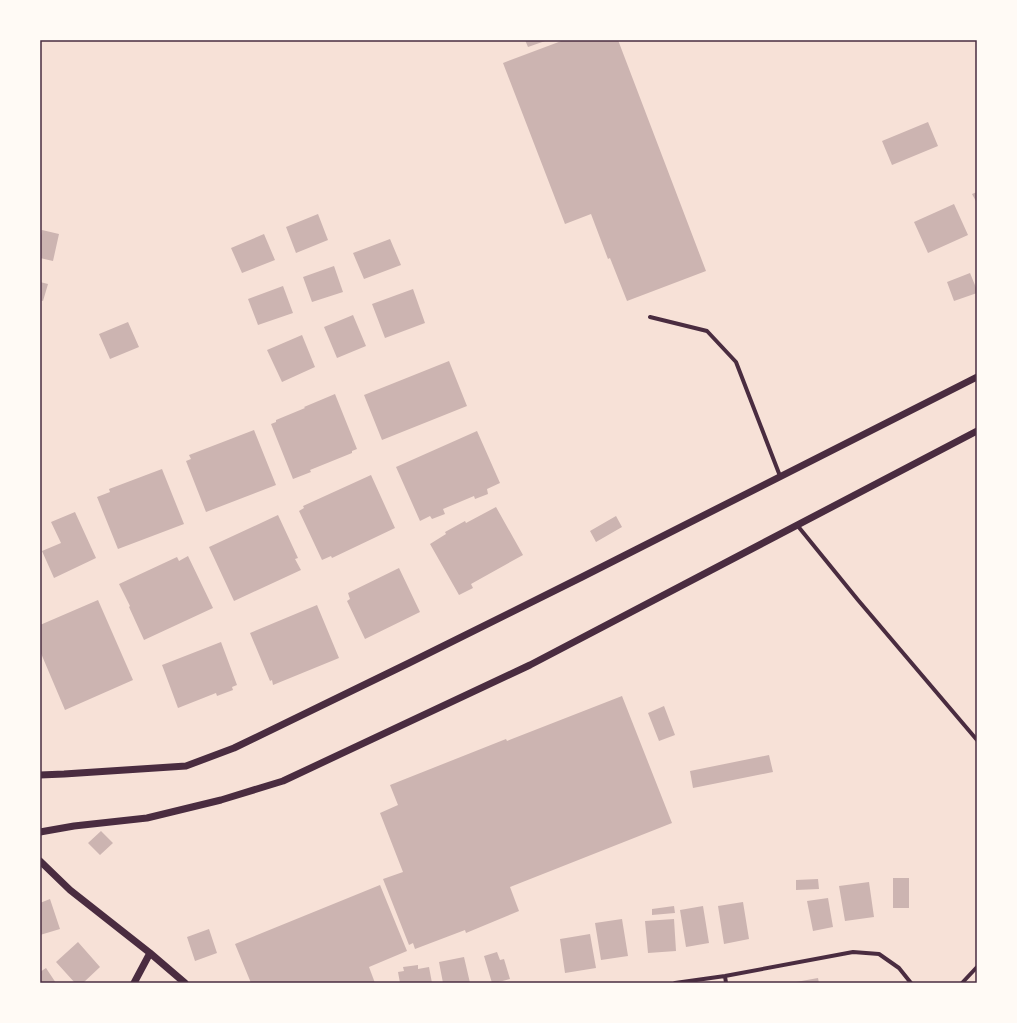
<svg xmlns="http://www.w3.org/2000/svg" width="1017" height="1023" font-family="'Times New Roman',serif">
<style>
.building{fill:#ccb4b1}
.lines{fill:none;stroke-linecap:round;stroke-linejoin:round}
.minor{stroke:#4a2c40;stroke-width:4}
.tertiary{stroke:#4a2c40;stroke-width:7}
.neatline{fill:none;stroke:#4a2c40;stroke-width:1.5}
</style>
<rect width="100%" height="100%" fill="#f7e1d7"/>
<path class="building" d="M 525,40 L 548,40 L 528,47 Z
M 564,40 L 618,40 L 706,271 L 627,301 L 610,258 L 608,259 L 591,214 L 565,224 L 503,63 Z
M 928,122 L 938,146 L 892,165 L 882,141 Z
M 977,192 L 977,203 L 972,194 Z
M 954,204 L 968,235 L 928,253 L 914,222 Z
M 318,214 L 328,240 L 296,253 L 286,227 Z
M 42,230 L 59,234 L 53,261 L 40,258 L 40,241 Z
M 264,234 L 275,260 L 242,273 L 231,248 Z
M 390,239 L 401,265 L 364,279 L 353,253 Z
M 334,266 L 343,292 L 312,302 L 303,277 Z
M 970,273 L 977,290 L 977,293 L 954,301 L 947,282 Z
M 40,282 L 48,284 L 43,301 L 40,300 Z
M 283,286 L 293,313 L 258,325 L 248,299 Z
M 413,289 L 425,323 L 385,338 L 372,304 Z
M 353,315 L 366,346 L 337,358 L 324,327 Z
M 128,322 L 139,347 L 110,359 L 99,334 Z
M 302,335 L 315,367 L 282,382 L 267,350 Z
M 449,361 L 467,406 L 382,440 L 364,395 Z
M 335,394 L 357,449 L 352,451 L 352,453 L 310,470 L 311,472 L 293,479 L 271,424 L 276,422 L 276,420 L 305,408 L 304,407 Z
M 254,430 L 276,485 L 206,512 L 186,461 L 191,459 L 189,455 Z
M 477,431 L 500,483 L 487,489 L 488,494 L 475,499 L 474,496 L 443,509 L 445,514 L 432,519 L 430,516 L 420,521 L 396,467 Z
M 162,469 L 184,524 L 118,549 L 97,497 L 110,492 L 109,489 Z
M 371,475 L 395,528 L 332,558 L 331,556 L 322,560 L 299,511 L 304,508 L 303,506 Z
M 496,507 L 523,555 L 471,584 L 473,588 L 459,595 L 430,544 L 446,534 L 445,532 L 465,521 L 466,523 Z
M 75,512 L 96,558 L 54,578 L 42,551 L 61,543 L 51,522 Z
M 278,515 L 298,558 L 295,559 L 301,570 L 234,601 L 209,547 Z
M 616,516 L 622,527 L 596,542 L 590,531 Z
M 188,556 L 213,608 L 144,640 L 129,607 L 130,606 L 119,584 L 177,557 L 179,561 Z
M 399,568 L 420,612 L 365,639 L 347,601 L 350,599 L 348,593 Z
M 98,600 L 133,680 L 65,710 L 40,651 L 40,625 Z
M 317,605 L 339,658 L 273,685 L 272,680 L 270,681 L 250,633 Z
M 221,642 L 237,685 L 232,687 L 233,690 L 217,696 L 216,693 L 178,708 L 162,665 Z
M 622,696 L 672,823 L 510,887 L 519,911 L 466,933 L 465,930 L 415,949 L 413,943 L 409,945 L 383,879 L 403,872 L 380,813 L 398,805 L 390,785 L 506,739 L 507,741 Z
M 664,706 L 675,735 L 659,741 L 648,713 Z
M 769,755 L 773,772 L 693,788 L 690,771 Z
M 101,831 L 113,843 L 100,855 L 88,843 Z
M 893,878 L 909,878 L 909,908 L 893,908 Z
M 818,879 L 819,889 L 796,890 L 796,880 Z
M 869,882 L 874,917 L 845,921 L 839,886 Z
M 380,885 L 407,951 L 369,967 L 375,983 L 251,983 L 235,944 Z
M 828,898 L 833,927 L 813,931 L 807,901 Z
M 50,899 L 60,929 L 40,935 L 40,903 Z
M 743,902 L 749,939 L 724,944 L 718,906 Z
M 674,906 L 675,913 L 652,915 L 652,909 Z
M 703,906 L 709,943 L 686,947 L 680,910 Z
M 622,919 L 628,956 L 601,960 L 595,923 Z
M 674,919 L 676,951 L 648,953 L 645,921 Z
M 209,929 L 217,953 L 195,961 L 187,937 Z
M 590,934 L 596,968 L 565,973 L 560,939 Z
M 78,942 L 100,967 L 83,983 L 75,983 L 56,962 Z
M 497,952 L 500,960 L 504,959 L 510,979 L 495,983 L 492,983 L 484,956 Z
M 464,957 L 470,983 L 443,983 L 439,962 Z
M 418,965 L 418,969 L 429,967 L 432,983 L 400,983 L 398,972 L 404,971 L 403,967 Z
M 46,968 L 56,983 L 40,983 L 40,972 Z
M 818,978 L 819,983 L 796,983 L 796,982 Z"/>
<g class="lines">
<path class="minor" d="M 650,317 L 707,331 L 736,362 L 780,476
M 797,525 L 858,600 L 977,740
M 725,976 L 726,983
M 675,983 L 725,976 L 853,952 L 879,954 L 899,968 L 911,983
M 962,983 L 977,967"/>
<path class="tertiary" d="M 40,775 L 64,774 L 186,766 L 234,748 L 409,663 L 582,577 L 977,377
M 40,832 L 74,826 L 147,818 L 221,800 L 283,781 L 530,665 L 977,431
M 40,861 L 70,890 L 150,953 L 185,983
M 134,983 L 150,953"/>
</g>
<rect width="1017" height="1023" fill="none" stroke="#fffaf5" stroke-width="82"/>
<rect x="41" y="41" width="935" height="941" class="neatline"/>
</svg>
